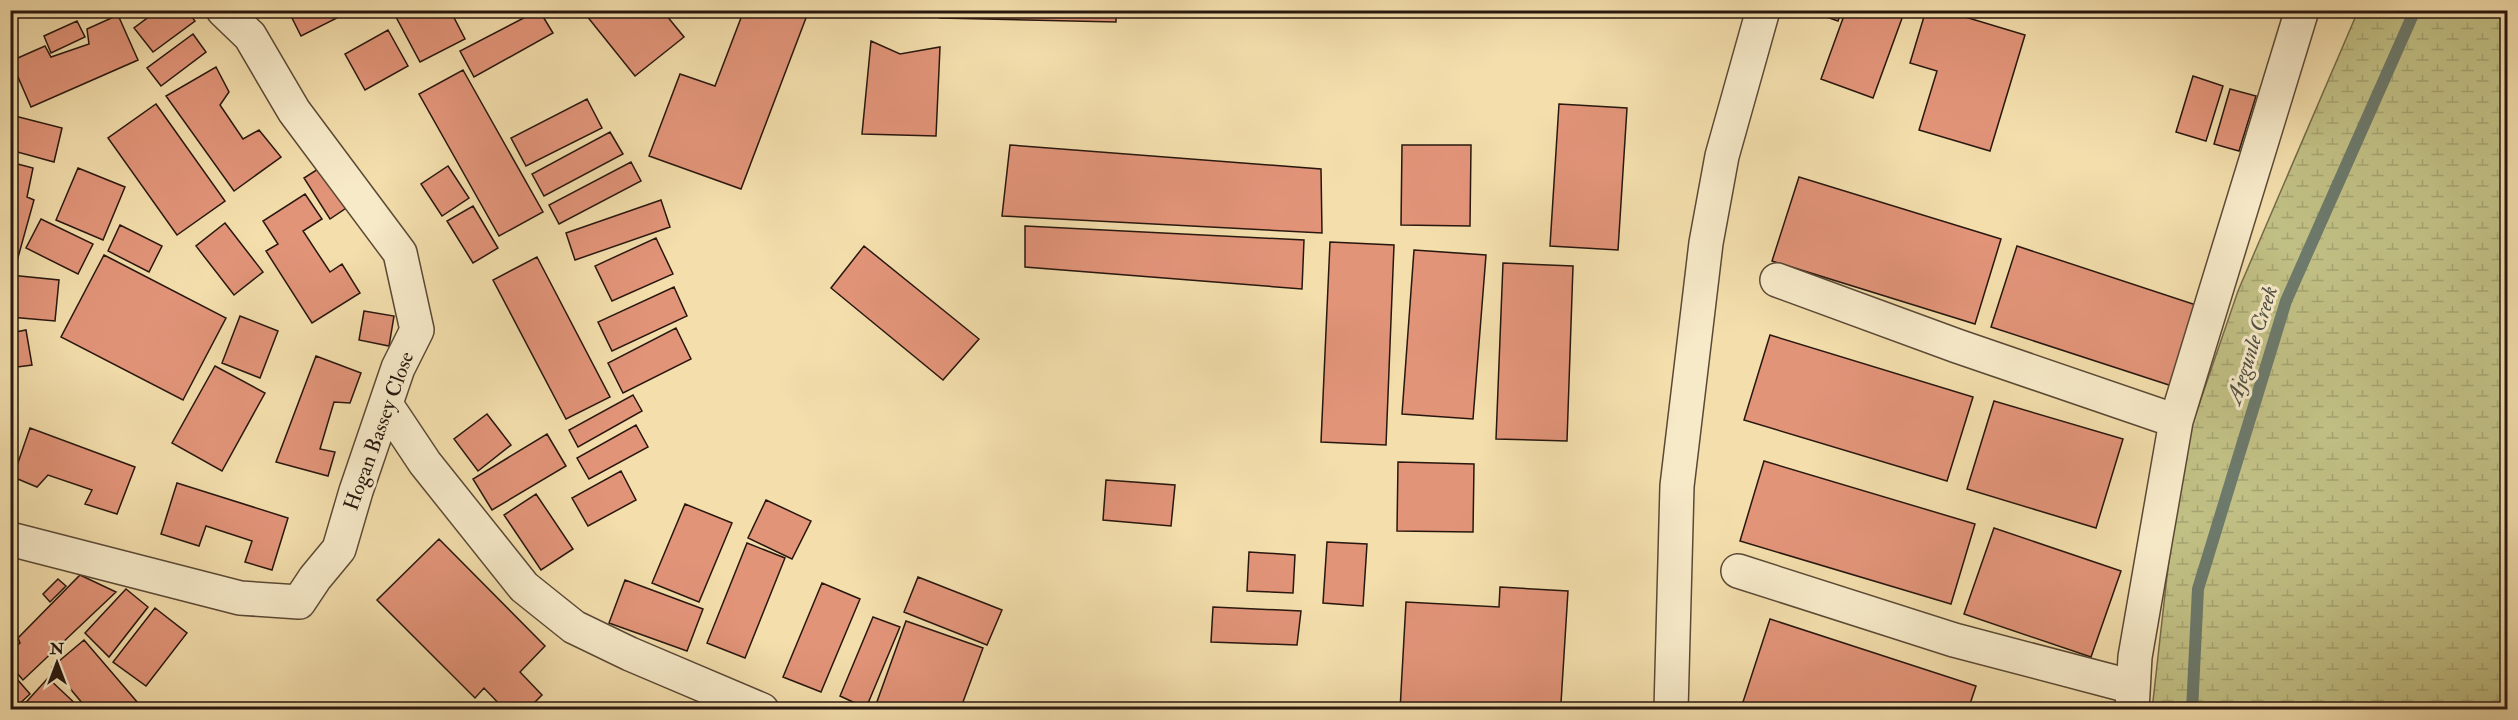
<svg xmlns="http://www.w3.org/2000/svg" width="2518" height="720" font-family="'IM FELL Double Pica',serif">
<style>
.wetland{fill:url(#wetland-marsh);stroke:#746c4a;stroke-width:1.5}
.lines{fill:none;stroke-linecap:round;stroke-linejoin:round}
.stream{stroke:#6d7a6c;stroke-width:12}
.building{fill:#e29479;stroke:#28170e;stroke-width:1.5}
.minor-casing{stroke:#5b4936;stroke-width:36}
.minor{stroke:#f7eac9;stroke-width:33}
.labels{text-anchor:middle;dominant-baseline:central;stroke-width:6;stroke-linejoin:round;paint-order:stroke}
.street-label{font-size:21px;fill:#28170e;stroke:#f7eac9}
.water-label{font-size:22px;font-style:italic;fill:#505145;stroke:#f7eac9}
</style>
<defs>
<pattern id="wetland-marsh" width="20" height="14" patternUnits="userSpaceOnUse" patternTransform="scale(1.5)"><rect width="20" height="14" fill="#c1c085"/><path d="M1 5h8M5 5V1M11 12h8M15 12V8" fill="none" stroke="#a6a472"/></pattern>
</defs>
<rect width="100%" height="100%" fill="#f3deac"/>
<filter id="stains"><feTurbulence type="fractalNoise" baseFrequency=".00333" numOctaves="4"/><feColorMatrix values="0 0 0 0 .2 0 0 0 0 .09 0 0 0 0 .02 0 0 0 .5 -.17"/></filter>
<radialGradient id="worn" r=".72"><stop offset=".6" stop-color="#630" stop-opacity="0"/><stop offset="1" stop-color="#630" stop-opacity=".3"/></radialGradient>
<path class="wetland" d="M 2358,11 L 2507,11 L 2507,709 L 2152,710 L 2180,460 L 2238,291 Z"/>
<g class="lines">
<path class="stream" d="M 2192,710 L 2198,589 L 2286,301 L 2415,10"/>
</g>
<path class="building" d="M 158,10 L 187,10 L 195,21 L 153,52 L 134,28 Z
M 288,10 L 343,10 L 345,14 L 301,36 Z
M 408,10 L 450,10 L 465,39 L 420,62 L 396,17 Z
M 539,10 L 553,33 L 474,77 L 460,51 Z
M 582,10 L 662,10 L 684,37 L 635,76 Z
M 744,10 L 809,10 L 741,189 L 649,156 L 680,74 L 715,86 Z
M 940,10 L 1116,10 L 1116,22 L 940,18 Z
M 1819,10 L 1842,10 L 1838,21 L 1818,14 Z
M 1846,10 L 1905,10 L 1873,98 L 1821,79 Z
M 1926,10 L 1942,10 L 2025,35 L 1990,151 L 1919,130 L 1937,71 L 1910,63 Z
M 118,15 L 138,60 L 31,107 L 11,61 L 45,46 L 51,57 L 89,44 L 87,29 Z
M 77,21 L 85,37 L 51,53 L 44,36 Z
M 388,30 L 408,66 L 365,90 L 345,54 Z
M 193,34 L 206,52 L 161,86 L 147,68 Z
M 871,41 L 900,54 L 940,47 L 936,136 L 862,134 Z
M 216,67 L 229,92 L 220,105 L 243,139 L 259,130 L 281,157 L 234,191 L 166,96 Z
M 463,70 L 543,212 L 499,236 L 419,94 Z
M 2193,76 L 2223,86 L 2206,141 L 2176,132 Z
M 2230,89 L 2256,96 L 2239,151 L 2214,144 Z
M 587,99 L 602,128 L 526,166 L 511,138 Z
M 156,104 L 225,201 L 177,235 L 108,138 Z
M 1559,104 L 1627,108 L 1618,250 L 1550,246 Z
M 11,115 L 62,128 L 54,162 L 10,150 Z
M 610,132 L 623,154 L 544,196 L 532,174 Z
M 1010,145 L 1321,169 L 1322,233 L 1002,216 Z
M 1402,145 L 1471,145 L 1470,226 L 1401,225 Z
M 10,162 L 33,168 L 27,197 L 34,200 L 17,261 L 10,260 Z
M 329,162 L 355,202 L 330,219 L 304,178 Z
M 631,162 L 641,181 L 559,224 L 549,205 Z
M 448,166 L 469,198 L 442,216 L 421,184 Z
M 78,168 L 125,187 L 103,240 L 56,220 Z
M 1799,177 L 2001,239 L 1975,324 L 1772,261 Z
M 305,194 L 322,219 L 303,231 L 330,272 L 342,264 L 360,293 L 312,323 L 266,251 L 278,244 L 263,221 Z
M 661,200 L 670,227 L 575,260 L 566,233 Z
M 473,206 L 498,248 L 473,263 L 447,221 Z
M 41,219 L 93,244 L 78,274 L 26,248 Z
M 225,223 L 263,272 L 234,295 L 196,246 Z
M 120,225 L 162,246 L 149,272 L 108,251 Z
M 1025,226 L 1304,240 L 1302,289 L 1025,267 Z
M 656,238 L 673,274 L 612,301 L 595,266 Z
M 1330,242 L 1394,245 L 1386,445 L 1321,442 Z
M 864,246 L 979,339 L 943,380 L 831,288 Z
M 2017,246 L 2199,306 L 2172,386 L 1991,327 Z
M 1414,250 L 1486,255 L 1473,419 L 1402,414 Z
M 104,255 L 226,318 L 183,400 L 61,337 Z
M 537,257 L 610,397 L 566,419 L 493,280 Z
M 1503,263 L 1573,266 L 1567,441 L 1496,439 Z
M 10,275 L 59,280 L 55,321 L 10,317 Z
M 674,287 L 687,316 L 612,351 L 598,322 Z
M 364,311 L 394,316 L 389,346 L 359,340 Z
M 240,316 L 278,331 L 260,378 L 222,363 Z
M 676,328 L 691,359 L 623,393 L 608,363 Z
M 26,330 L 32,365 L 10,368 L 10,333 Z
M 1770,335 L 1973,397 L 1947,481 L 1744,420 Z
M 316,356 L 361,373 L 350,403 L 334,402 L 320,449 L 335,452 L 328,476 L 276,462 Z
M 215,366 L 265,393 L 222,471 L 172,443 Z
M 633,395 L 642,411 L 578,447 L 569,430 Z
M 1994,401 L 2123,439 L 2096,528 L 1967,489 Z
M 487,414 L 511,445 L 478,471 L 454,439 Z
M 636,425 L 648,447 L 589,479 L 577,458 Z
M 30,428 L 135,467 L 117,514 L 85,504 L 92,490 L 48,475 L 37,487 L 13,477 Z
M 547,434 L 566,466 L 492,510 L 473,479 Z
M 1764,461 L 1975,524 L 1951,604 L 1740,541 Z
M 1398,462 L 1474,464 L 1473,532 L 1397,531 Z
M 621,471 L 636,500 L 588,526 L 572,498 Z
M 1106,480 L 1175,485 L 1171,526 L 1103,520 Z
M 177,483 L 288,518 L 272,570 L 245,562 L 252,541 L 206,526 L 199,546 L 161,534 Z
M 536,494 L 573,549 L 541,570 L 504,515 Z
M 766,500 L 811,521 L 792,559 L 748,538 Z
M 685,504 L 732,523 L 699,602 L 652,583 Z
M 1994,528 L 2121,571 L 2091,657 L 1964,614 Z
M 439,539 L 545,646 L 520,672 L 542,695 L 527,710 L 505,710 L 484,688 L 475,698 L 377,600 Z
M 1327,542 L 1367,544 L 1363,606 L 1323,603 Z
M 747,543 L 785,558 L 745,658 L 707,643 Z
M 1249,552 L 1295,555 L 1293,593 L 1247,591 Z
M 80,575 L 116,592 L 23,680 L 10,665 L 10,651 L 20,643 L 18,638 Z
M 918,577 L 1002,610 L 987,645 L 904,612 Z
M 58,579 L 66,586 L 50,602 L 43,594 Z
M 625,580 L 703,609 L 687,651 L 609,623 Z
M 822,583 L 860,599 L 821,692 L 783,677 Z
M 1500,587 L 1568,591 L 1561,703 L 1603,705 L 1602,710 L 1400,710 L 1406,602 L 1499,607 Z
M 126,589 L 148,607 L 109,657 L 85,633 Z
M 1213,607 L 1301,611 L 1297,645 L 1211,642 Z
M 155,608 L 187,633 L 146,686 L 113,662 Z
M 873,617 L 900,627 L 866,708 L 840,696 Z
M 1770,619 L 1976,686 L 1968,710 L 1754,710 L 1742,705 Z
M 906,621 L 983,648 L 960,710 L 874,710 Z
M 84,640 L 144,710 L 88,710 L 52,667 Z
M 10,671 L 30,694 L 15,708 L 10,702 Z
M 48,678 L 82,710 L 19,710 Z"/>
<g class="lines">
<g class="minor-casing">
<path id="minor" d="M 1777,280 L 1957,346 L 2176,421
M 387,406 L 425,463 L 524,587 L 574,627 L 630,654 L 762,710
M 10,539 L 240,598 L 299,602 L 315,578 L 339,549 L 356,491 L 398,368 L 417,330 L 400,253 L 294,111 L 250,36 L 223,10
M 1738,571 L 1954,640 L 2133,687
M 1671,710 L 1677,486 L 1706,243 L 1722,156 L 1763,10
M 2132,710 L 2135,657 L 2176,421 L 2302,10"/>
</g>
<use href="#minor" class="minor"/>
</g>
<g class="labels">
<g class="street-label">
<text transform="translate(379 431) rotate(-70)">Hogan Bassey Close</text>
</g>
<g class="water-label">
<text transform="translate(2252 345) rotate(-72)">Ajegunle Creek</text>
</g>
</g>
<rect width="2518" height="720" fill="none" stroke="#f3deac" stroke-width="36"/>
<rect x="12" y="12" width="2494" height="696" fill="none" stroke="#28170e" stroke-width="3"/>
<rect x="18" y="18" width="2482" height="684" fill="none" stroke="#28170e" stroke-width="1.5"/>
<g transform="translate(57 663)" stroke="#f7eac9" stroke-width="4.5" paint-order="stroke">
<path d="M0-4.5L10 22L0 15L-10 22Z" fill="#28170e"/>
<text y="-9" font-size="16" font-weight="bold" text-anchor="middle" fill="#28170e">N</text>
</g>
<rect width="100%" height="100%" filter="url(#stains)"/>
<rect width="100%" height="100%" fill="url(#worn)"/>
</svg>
